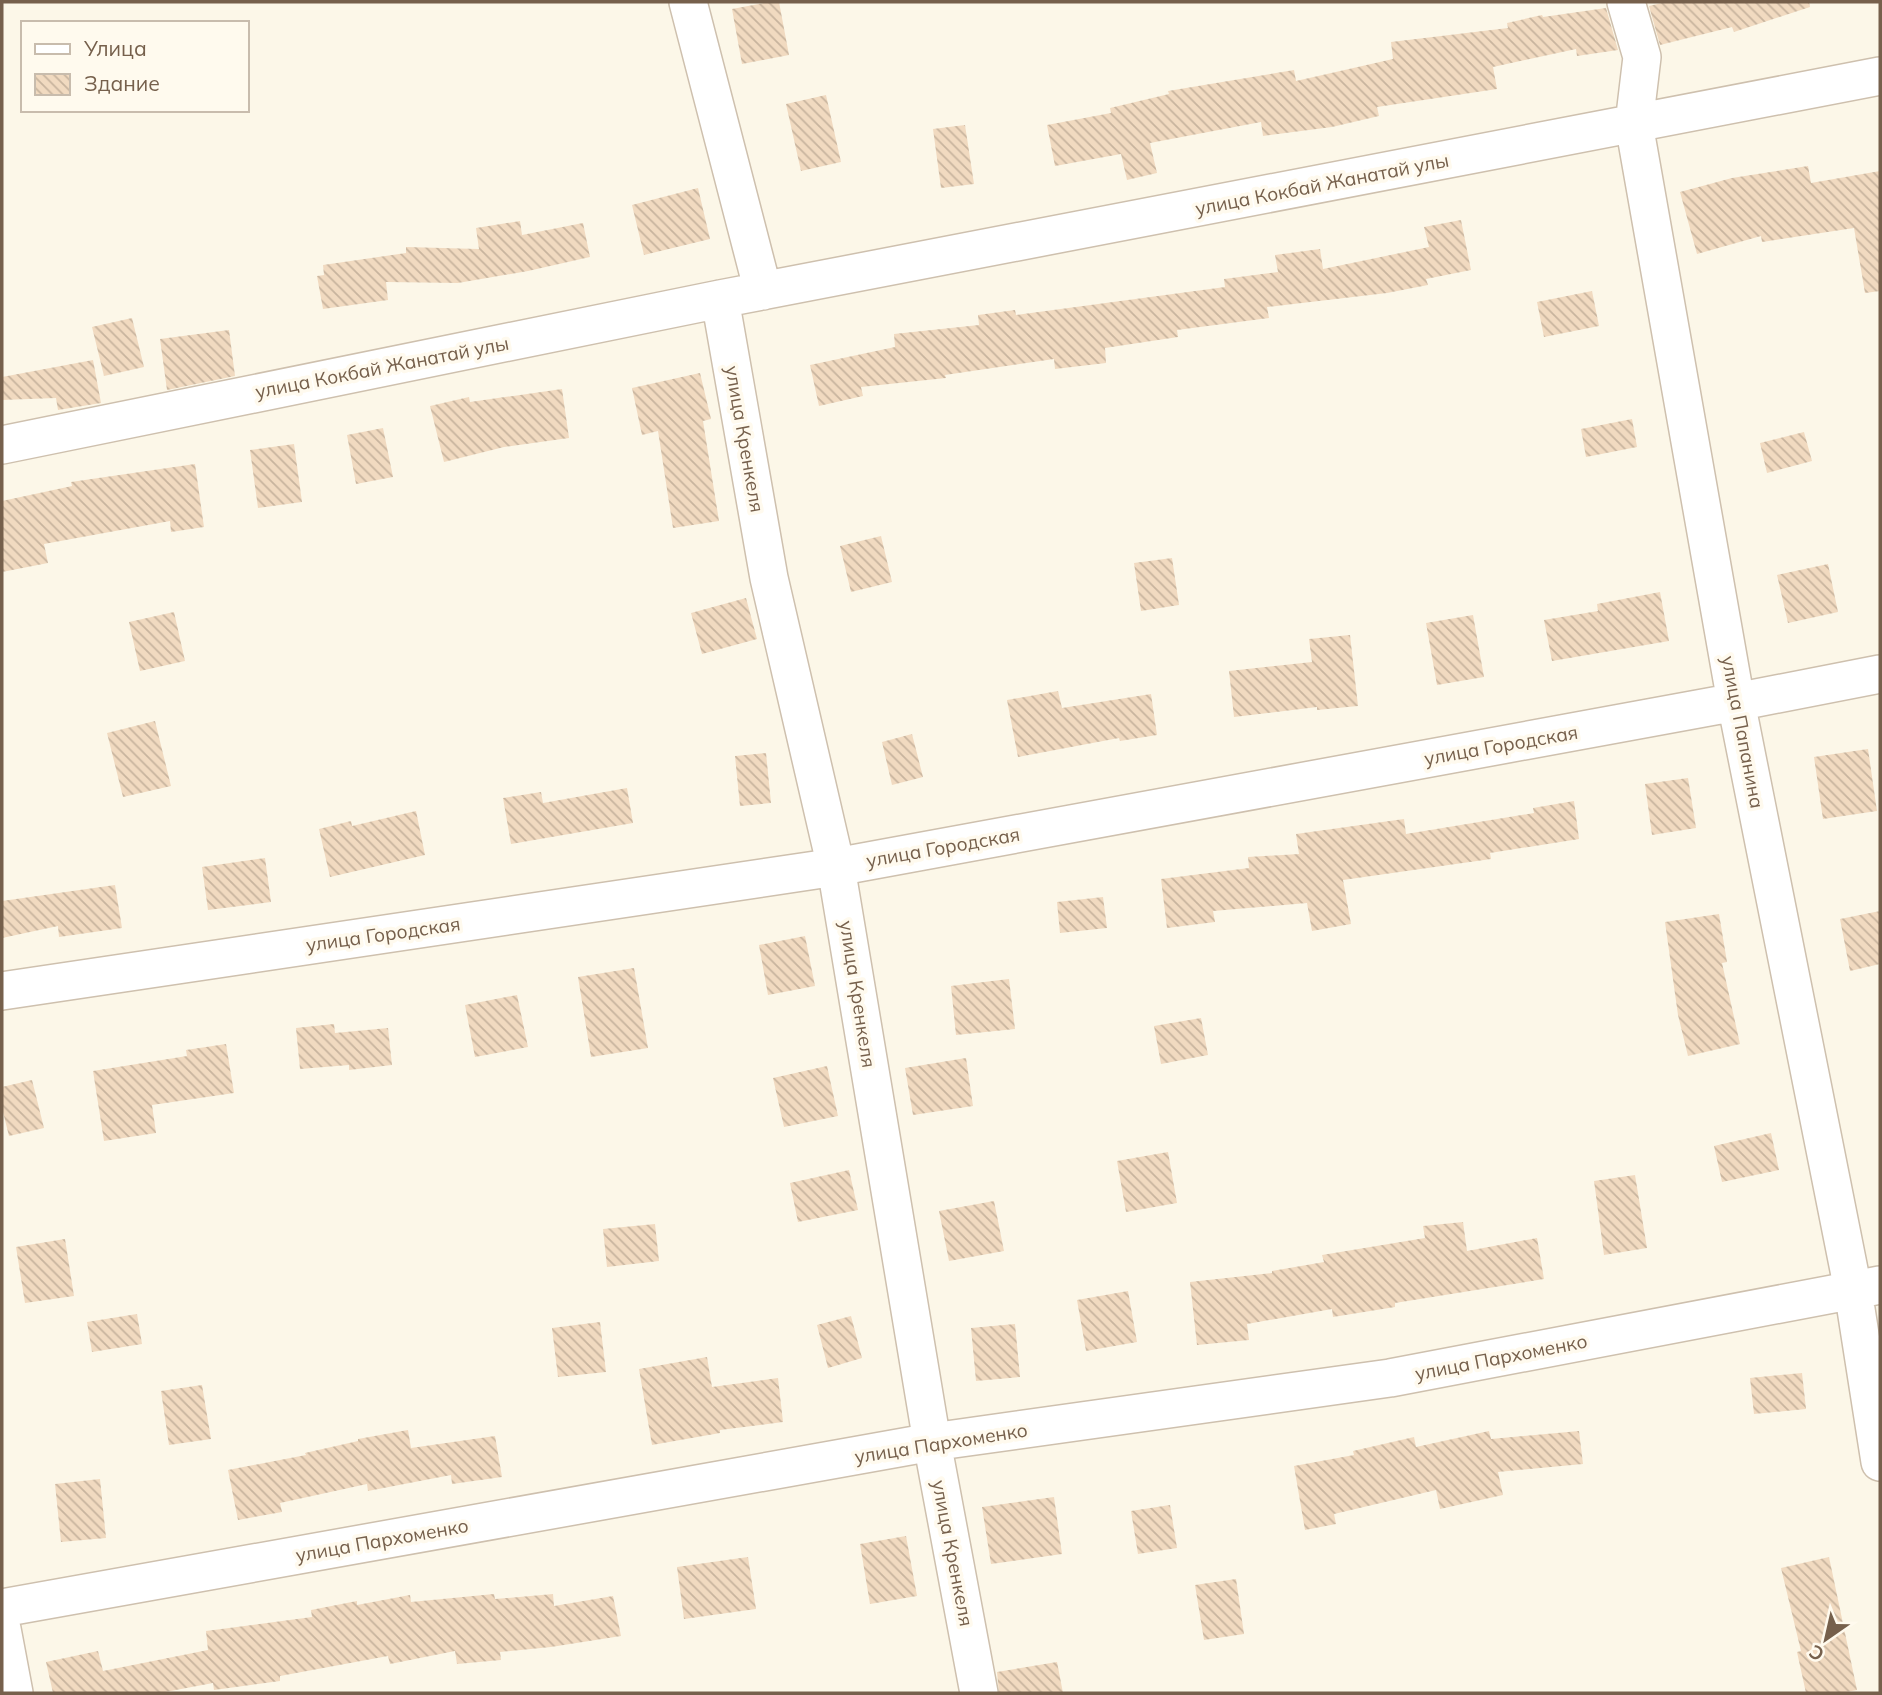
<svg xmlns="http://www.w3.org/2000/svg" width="1882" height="1695" font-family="Mulish,sans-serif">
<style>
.building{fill:url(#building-back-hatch)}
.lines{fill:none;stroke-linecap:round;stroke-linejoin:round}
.minor-casing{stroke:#cec0ae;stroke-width:40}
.minor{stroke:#fff;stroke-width:37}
.labels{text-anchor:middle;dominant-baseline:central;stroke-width:7;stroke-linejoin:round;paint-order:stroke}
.street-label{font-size:19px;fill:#76604c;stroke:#fffaee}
</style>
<defs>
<pattern id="building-back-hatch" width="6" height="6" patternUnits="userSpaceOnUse" patternTransform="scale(1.75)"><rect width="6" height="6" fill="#f1dac0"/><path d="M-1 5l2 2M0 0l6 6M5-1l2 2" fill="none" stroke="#c8b49e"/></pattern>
</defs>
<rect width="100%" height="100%" fill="#fcf7e8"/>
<path class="building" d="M 769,2 L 779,2 L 789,55 L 742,64 L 732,9 Z
M 1666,2 L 1809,2 L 1810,7 L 1734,32 L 1732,27 L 1660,45 L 1649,6 Z
M 1606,8 L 1618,50 L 1577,56 L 1576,49 L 1493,67 L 1497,89 L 1377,107 L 1379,116 L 1332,127 L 1263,136 L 1261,122 L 1150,143 L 1157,173 L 1127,180 L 1121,154 L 1055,166 L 1047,125 L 1111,113 L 1110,108 L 1169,94 L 1168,91 L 1294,70 L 1296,81 L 1393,59 L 1391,42 L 1508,28 L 1507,23 L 1542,15 L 1543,17 Z
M 826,95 L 841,162 L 801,171 L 786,104 Z
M 965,125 L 974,184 L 941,188 L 933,129 Z
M 1808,166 L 1811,183 L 1880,171 L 1880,291 L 1865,293 L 1854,228 L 1762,242 L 1761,236 L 1697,254 L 1680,192 L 1732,178 Z
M 698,188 L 710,239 L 644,255 L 632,205 Z
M 1461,220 L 1471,270 L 1426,279 L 1428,285 L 1387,293 L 1267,307 L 1269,318 L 1177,330 L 1178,337 L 1105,348 L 1106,363 L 1055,369 L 1054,359 L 945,375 L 946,378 L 861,387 L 863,396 L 819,406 L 810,365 L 895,347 L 894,334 L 979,325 L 978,315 L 1015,310 L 1016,315 L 1225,287 L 1224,279 L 1278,272 L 1275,255 L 1320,249 L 1323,269 L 1429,247 L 1424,227 Z
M 520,221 L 522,235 L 583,223 L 590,257 L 528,271 L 458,283 L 386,282 L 388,300 L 323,309 L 317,276 L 324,275 L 323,265 L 406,253 L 406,247 L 479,249 L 476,228 Z
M 1592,291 L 1599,326 L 1544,337 L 1537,302 Z
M 132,318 L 144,367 L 104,376 L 92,327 Z
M 229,330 L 235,376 L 167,390 L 160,339 Z
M 93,360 L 101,403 L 58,410 L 56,398 L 2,400 L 2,377 Z
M 700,373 L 711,419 L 703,421 L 719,521 L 673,528 L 658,431 L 642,435 L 632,388 Z
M 562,389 L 569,438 L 504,447 L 444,462 L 430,406 L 469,397 L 470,402 Z
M 1632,419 L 1637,447 L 1586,457 L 1581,429 Z
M 383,428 L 393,477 L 356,484 L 347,435 Z
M 1804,432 L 1812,461 L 1767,473 L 1760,443 Z
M 294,444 L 302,502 L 258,508 L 250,450 Z
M 195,464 L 204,527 L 171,532 L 170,521 L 44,544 L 48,563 L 2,572 L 2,501 L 72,486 L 71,482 Z
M 881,536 L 892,582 L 851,592 L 840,546 Z
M 1172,558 L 1179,605 L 1141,611 L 1134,563 Z
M 1828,564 L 1838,612 L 1788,623 L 1777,575 Z
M 1660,592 L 1669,641 L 1552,661 L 1544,620 L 1598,611 L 1597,604 Z
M 746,598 L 757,639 L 702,654 L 691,613 Z
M 174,612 L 185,661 L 140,671 L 129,622 Z
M 1473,615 L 1484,677 L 1437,685 L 1426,623 Z
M 1350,635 L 1358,706 L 1317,710 L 1317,707 L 1234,717 L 1229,671 L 1312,662 L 1309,639 Z
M 1058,691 L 1062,708 L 1151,694 L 1157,735 L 1120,741 L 1119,738 L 1018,757 L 1007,700 Z
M 155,721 L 171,786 L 123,797 L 107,733 Z
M 912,734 L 923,777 L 892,785 L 882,742 Z
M 1868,749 L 1877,811 L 1823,819 L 1814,757 Z
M 766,753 L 771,803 L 740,806 L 735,756 Z
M 1688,778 L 1696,828 L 1652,835 L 1645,784 Z
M 627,788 L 633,823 L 511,844 L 503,798 L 541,792 L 543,803 Z
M 1574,801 L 1579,839 L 1490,853 L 1491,859 L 1343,880 L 1351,924 L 1312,931 L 1307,903 L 1213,911 L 1215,922 L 1167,928 L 1161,879 L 1249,868 L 1248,857 L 1299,854 L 1296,834 L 1404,819 L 1406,834 L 1534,813 L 1533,808 Z
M 416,811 L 425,855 L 330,877 L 319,829 L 351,821 L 352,826 Z
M 265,858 L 271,902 L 208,910 L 202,867 Z
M 115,885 L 122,928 L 59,937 L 58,926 L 2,938 L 2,901 Z
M 1103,897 L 1107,928 L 1060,933 L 1057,902 Z
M 1880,911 L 1880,964 L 1850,971 L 1840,919 Z
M 1719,914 L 1727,962 L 1722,963 L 1740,1044 L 1688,1056 L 1678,1015 L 1665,922 Z
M 805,936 L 815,986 L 768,995 L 759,945 Z
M 634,968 L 648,1048 L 591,1057 L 578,977 Z
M 1009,979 L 1015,1029 L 956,1035 L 951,986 Z
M 517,995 L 528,1047 L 475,1057 L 465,1005 Z
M 1201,1018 L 1208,1055 L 1161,1064 L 1154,1026 Z
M 334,1024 L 335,1033 L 388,1028 L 392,1065 L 349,1070 L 349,1065 L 300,1069 L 296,1028 Z
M 226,1044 L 234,1093 L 152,1105 L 156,1133 L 104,1141 L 93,1071 L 187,1056 L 186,1050 Z
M 966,1058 L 973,1106 L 913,1115 L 905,1068 Z
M 827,1066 L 838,1116 L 784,1127 L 773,1078 Z
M 32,1080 L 44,1128 L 9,1136 L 2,1108 L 2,1087 Z
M 1771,1133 L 1779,1170 L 1722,1182 L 1714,1146 Z
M 1168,1152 L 1177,1203 L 1126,1212 L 1117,1161 Z
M 849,1170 L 858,1210 L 798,1222 L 790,1183 Z
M 1635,1175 L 1647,1248 L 1604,1255 L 1594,1181 Z
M 994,1201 L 1004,1251 L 949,1261 L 939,1211 Z
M 1463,1222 L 1467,1251 L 1537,1238 L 1544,1279 L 1395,1303 L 1395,1307 L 1333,1317 L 1332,1309 L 1247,1324 L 1249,1340 L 1197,1345 L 1190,1282 L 1272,1273 L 1272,1271 L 1324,1262 L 1322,1255 L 1425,1238 L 1423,1226 Z
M 655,1224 L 659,1261 L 607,1267 L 603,1229 Z
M 65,1239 L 74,1296 L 25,1303 L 16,1247 Z
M 1128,1291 L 1137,1342 L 1086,1351 L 1077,1300 Z
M 137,1314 L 142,1344 L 92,1352 L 87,1322 Z
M 851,1316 L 862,1358 L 828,1368 L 817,1325 Z
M 600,1322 L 606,1372 L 558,1377 L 552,1328 Z
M 1015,1324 L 1020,1377 L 976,1381 L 971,1328 Z
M 707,1357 L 712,1387 L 778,1378 L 783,1422 L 720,1430 L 720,1433 L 652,1445 L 639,1369 Z
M 1802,1373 L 1806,1409 L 1754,1414 L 1750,1378 Z
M 202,1385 L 211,1439 L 169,1445 L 161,1391 Z
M 408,1430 L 411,1448 L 495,1436 L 502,1477 L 452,1484 L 451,1475 L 368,1491 L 367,1484 L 280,1503 L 282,1512 L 238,1520 L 228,1470 L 306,1455 L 305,1453 L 358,1441 L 358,1439 Z
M 1489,1431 L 1491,1439 L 1579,1431 L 1583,1464 L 1498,1472 L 1503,1495 L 1440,1509 L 1436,1490 L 1334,1514 L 1336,1524 L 1305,1530 L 1294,1466 L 1354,1455 L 1353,1451 L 1414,1437 L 1416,1447 Z
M 100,1479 L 106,1538 L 61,1542 L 55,1484 Z
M 1054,1497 L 1062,1554 L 991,1564 L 982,1507 Z
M 1170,1505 L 1177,1548 L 1138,1554 L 1131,1511 Z
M 906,1536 L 917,1596 L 870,1604 L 860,1544 Z
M 748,1557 L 756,1609 L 684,1619 L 677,1567 Z
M 1829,1557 L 1857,1690 L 1841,1693 L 1806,1693 L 1797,1652 L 1801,1651 L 1781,1568 Z
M 1236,1579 L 1244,1634 L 1204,1640 L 1195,1585 Z
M 494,1594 L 495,1599 L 553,1594 L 554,1606 L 613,1596 L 621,1636 L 551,1647 L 500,1652 L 501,1660 L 457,1664 L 455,1651 L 390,1664 L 388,1656 L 280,1676 L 280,1681 L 214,1690 L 213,1683 L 160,1693 L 53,1693 L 46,1662 L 98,1651 L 103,1671 L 208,1650 L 206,1631 L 312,1617 L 311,1610 L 357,1601 L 357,1605 L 410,1595 L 411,1602 Z
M 1057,1662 L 1063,1693 L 999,1693 L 997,1672 Z"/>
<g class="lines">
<g class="minor-casing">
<path id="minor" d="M 688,2 L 763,291
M 1626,2 L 1642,57 L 1634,124 L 1736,702 L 1853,1290 L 1880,1462
M 720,299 L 769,578 L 836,867 L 932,1442 L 979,1693
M 2,445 L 720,299 L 1880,76
M 2,991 L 836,867 L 1736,702 L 1880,674
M 2,1608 L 932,1442 L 1390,1378 L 1880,1285
M 2,1629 L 14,1693"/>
</g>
<use href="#minor" class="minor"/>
</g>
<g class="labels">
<g class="street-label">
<text transform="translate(1322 184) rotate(-11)">улица Кокбай Жанатай улы</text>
<text transform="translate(382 367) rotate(-11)">улица Кокбай Жанатай улы</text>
<text transform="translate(745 439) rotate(80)">улица Кренкеля</text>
<text transform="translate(1743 732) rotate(79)">улица Папанина</text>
<text transform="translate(1501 745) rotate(-10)">улица Городская</text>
<text transform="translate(943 847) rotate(-10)">улица Городская</text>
<text transform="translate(383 934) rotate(-8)">улица Городская</text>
<text transform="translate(858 994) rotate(81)">улица Кренкеля</text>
<text transform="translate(1501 1357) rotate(-11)">улица Пархоменко</text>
<text transform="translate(941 1443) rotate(-9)">улица Пархоменко</text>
<text transform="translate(382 1540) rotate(-10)">улица Пархоменко</text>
<text transform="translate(953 1553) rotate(79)">улица Кренкеля</text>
</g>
</g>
<rect width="1882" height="1695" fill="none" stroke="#76604c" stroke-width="7"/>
<rect x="21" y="21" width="228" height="91" fill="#fffaee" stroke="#c8bcad" stroke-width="2"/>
<rect x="35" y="44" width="35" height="10" fill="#ffffff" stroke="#c8bcad" stroke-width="2"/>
<text x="84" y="56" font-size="21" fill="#76604c">Улица</text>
<rect x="35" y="74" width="35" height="21" fill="url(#building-back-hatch)" stroke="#c8bcad" stroke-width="2"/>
<text x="84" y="91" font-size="21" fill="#76604c">Здание</text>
<g transform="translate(1826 1639) rotate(214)" stroke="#fffaee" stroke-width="5" paint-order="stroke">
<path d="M0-5L12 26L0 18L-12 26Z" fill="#76604c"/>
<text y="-10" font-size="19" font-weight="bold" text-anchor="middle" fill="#76604c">С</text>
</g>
</svg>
